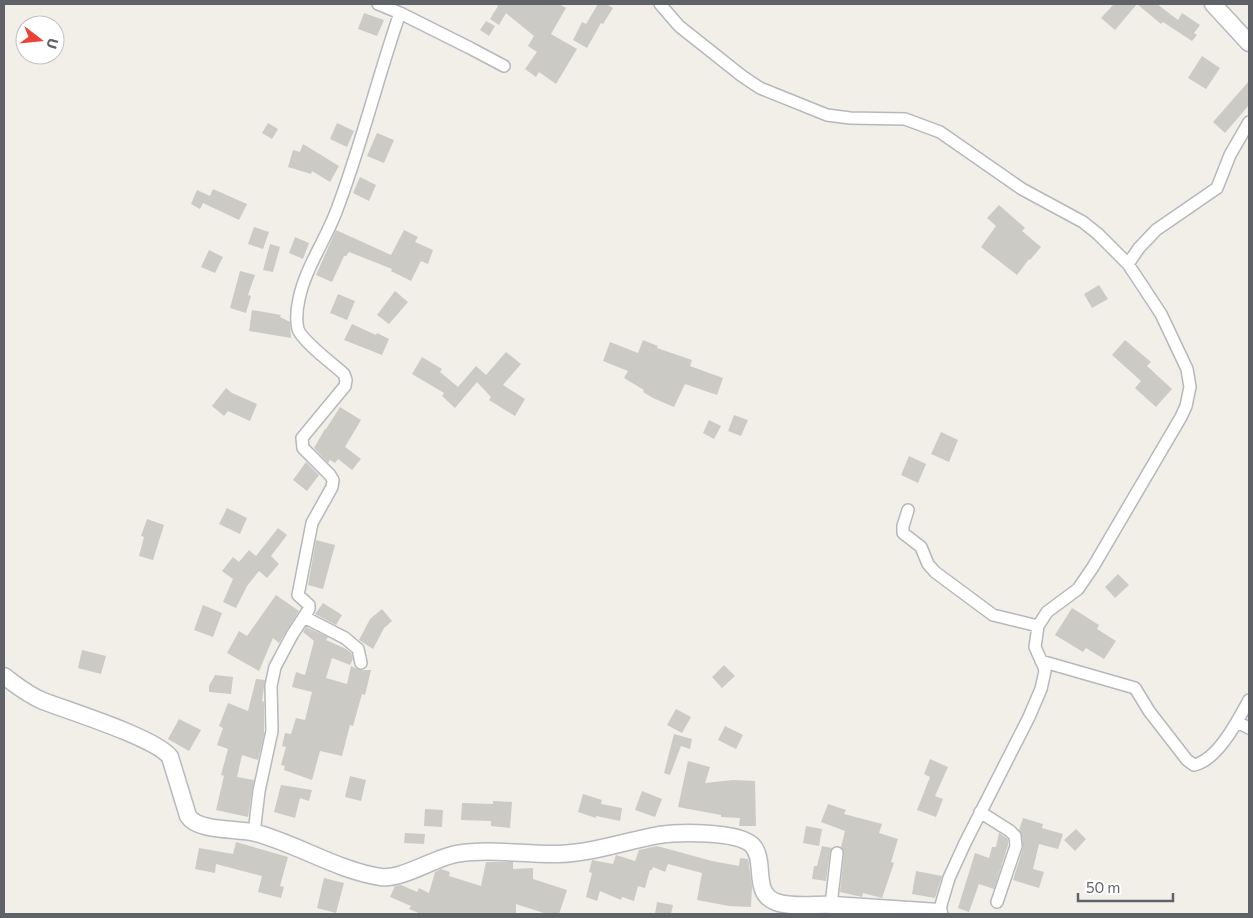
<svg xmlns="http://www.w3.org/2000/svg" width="1253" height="918" font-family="Commissioner,sans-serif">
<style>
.building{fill:#cccac5}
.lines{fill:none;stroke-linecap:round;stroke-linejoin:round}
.street-casing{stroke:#b5b8bc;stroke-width:14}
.secondary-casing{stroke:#b6babf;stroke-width:19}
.street{stroke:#fff;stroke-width:11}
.secondary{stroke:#fff;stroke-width:16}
</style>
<rect width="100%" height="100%" fill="#f1efe8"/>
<path class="building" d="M 495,4 L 559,4 L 566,8 L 551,34 L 577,49 L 556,84 L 539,72 L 536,77 L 525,69 L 537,52 L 528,46 L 534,36 L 506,13 L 499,25 L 490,19 L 498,6 Z
M 598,4 L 606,4 L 613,8 L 603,24 L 601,23 L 587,48 L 573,40 L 582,22 L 586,24 Z
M 1114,4 L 1157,4 L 1178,20 L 1182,13 L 1200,25 L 1194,33 L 1197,35 L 1192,41 L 1163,22 L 1161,24 L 1137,4 L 1115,30 L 1101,18 Z
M 364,13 L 384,20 L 377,36 L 358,29 Z
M 486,21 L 495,26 L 489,36 L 480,30 Z
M 1202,56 L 1220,68 L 1206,89 L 1188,78 Z
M 1249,81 L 1249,105 L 1225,133 L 1213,122 Z
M 268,123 L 278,129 L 272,139 L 262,133 Z
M 337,123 L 354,131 L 347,147 L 330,139 Z
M 377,133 L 394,140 L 384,163 L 367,156 Z
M 303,144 L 339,166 L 330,182 L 312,171 L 311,174 L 288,167 L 293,150 L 300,152 Z
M 360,177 L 376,185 L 369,201 L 353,193 Z
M 213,189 L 247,204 L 239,220 L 203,203 L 200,209 L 191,204 L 197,190 L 210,196 Z
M 999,205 L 1025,228 L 1022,231 L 1041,247 L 1030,260 L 1029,259 L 1017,275 L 981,247 L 996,226 L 987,218 Z
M 254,227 L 269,232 L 263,249 L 248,244 Z
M 336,230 L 391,255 L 404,230 L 418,237 L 415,242 L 433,250 L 428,264 L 421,261 L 411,281 L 391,271 L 392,269 L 349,252 L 346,256 L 344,256 L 332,282 L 316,275 Z
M 295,237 L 309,243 L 303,259 L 289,253 Z
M 270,244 L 280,247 L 273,272 L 263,270 Z
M 209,250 L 223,257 L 215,273 L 201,267 Z
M 240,271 L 255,275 L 248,295 L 251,296 L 246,313 L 230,308 Z
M 1099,285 L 1108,299 L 1092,308 L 1084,294 Z
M 395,291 L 408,302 L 389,324 L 377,315 Z
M 338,294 L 355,301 L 347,320 L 330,313 Z
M 252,310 L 281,315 L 280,317 L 290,322 L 291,338 L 249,331 Z
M 352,324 L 376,335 L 377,333 L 389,339 L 382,355 L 344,340 Z
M 643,340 L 658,346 L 657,348 L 692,360 L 690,366 L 723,378 L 717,395 L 685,384 L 674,407 L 653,398 L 643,392 L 644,390 L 624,378 L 628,371 L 603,361 L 610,342 L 638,353 Z
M 1125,340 L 1151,362 L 1147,366 L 1172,389 L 1156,407 L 1135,388 L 1141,381 L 1112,355 Z
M 506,352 L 521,364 L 503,385 L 525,399 L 515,416 L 489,400 L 491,397 L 477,382 L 455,408 L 442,396 L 444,393 L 412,374 L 422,357 L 442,369 L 440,372 L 458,387 L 476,366 L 486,375 Z
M 226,388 L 232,393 L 257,404 L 250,421 L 228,411 L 224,416 L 212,406 Z
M 340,407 L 361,420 L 345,447 L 361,459 L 352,470 L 338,459 L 335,463 L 330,460 L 328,463 L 314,448 L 325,429 L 326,429 Z
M 734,415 L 748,420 L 741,436 L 728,431 Z
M 709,420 L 721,426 L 714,439 L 703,433 Z
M 941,432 L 958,440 L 949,462 L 931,454 Z
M 909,456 L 926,464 L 918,483 L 901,475 Z
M 306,462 L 319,475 L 307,491 L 293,480 Z
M 227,508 L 247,518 L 240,534 L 219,524 Z
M 147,519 L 164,525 L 153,560 L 139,556 L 144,537 L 141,536 Z
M 278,528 L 287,535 L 271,556 L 279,564 L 267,578 L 259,571 L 247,586 L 236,608 L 223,602 L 233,579 L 222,571 L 233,557 L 239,562 L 249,550 L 256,556 Z
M 316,540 L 335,545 L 323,589 L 308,585 Z
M 1118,574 L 1129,585 L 1115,598 L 1105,587 Z
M 276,595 L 299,611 L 279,643 L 273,638 L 259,671 L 227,653 L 239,631 L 247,636 Z
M 323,603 L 342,615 L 336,625 L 315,614 Z
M 203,605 L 222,613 L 213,637 L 194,630 Z
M 1072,608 L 1099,625 L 1097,629 L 1116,641 L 1104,659 L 1086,648 L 1083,652 L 1055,635 Z
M 382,609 L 392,621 L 384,628 L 373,649 L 359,640 L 370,619 Z
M 306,627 L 328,637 L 326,640 L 346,649 L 351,653 L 353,659 L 350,665 L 332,658 L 326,678 L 347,684 L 351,666 L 359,670 L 371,670 L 365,695 L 362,694 L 353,726 L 350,725 L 342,756 L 320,751 L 312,780 L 284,770 L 285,766 L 281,765 L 286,747 L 282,746 L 285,733 L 291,734 L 296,718 L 305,720 L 312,692 L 292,687 L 296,672 L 305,675 L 314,641 L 303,632 Z
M 82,650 L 106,656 L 101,674 L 78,668 Z
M 724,665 L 735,676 L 722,688 L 712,677 Z
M 215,675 L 233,677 L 231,694 L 209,692 L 209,686 Z
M 256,679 L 265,680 L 262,701 L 264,702 L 264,735 L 258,760 L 242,755 L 237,777 L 254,780 L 248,817 L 216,810 L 224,776 L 221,775 L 228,749 L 217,745 L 223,728 L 219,726 L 228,703 L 248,711 Z
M 676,709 L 691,717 L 682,733 L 667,725 Z
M 179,719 L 201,730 L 189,751 L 168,739 Z
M 725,726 L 743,735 L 736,749 L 718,740 Z
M 674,734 L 692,739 L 690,749 L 681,746 L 670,775 L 664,773 Z
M 930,759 L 948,767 L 935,796 L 943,799 L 936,817 L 917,810 L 930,777 L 924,774 Z
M 688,761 L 710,767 L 705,783 L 733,780 L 755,781 L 756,826 L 739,826 L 740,818 L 721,817 L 721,815 L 678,807 Z
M 350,776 L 366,780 L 361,801 L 345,797 Z
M 281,785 L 312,790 L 309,801 L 300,798 L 295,818 L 274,812 Z
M 642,791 L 662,799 L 655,817 L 635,810 Z
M 583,794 L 602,800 L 601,804 L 622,808 L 620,821 L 596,816 L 596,818 L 578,812 Z
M 493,801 L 512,802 L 510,828 L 491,826 L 491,821 L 461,820 L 462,803 L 493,804 Z
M 828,804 L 846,810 L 844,814 L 882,824 L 879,833 L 898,839 L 891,862 L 894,863 L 882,898 L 863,893 L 862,897 L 840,892 L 844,854 L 841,847 L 845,831 L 821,822 Z
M 425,809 L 443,810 L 442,827 L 424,826 Z
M 1023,818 L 1043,824 L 1042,828 L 1063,834 L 1058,849 L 1039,844 L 1033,869 L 1044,872 L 1039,888 L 1013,880 L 1023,848 L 1022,835 L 1019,830 Z
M 806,826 L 822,829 L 819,846 L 803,843 Z
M 1076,829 L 1086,839 L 1075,851 L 1064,840 Z
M 405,833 L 425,834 L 424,844 L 404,843 Z
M 999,833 L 1008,839 L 1008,845 L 994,889 L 979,884 L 969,912 L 958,908 L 975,853 L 989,858 L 992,847 L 996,847 Z
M 236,842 L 288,857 L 280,886 L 284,887 L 281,898 L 258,892 L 262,876 L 216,864 L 215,873 L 195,869 L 199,848 L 233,854 Z
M 657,846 L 712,861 L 739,866 L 740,858 L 748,859 L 752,886 L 751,907 L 729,906 L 697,900 L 702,873 L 668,864 L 665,872 L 653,867 L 652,870 L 650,870 L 645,888 L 638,886 L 634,901 L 622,897 L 621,900 L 600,891 L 597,901 L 586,897 L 592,873 L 589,872 L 592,860 L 613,864 L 616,855 L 635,861 L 639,850 Z
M 822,846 L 832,848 L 830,852 L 826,881 L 812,879 L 814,866 L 817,866 Z
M 486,862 L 513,862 L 513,869 L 533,868 L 533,879 L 567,890 L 559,914 L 547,914 L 516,904 L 516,914 L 421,914 L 409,909 L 411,906 L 390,897 L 395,886 L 401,885 L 417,892 L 419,888 L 429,893 L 435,872 L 441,869 L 450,872 L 449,876 L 481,886 Z
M 916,871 L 942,876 L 935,898 L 912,894 Z
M 324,878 L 344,883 L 336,913 L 317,908 Z
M 657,902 L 673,905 L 671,914 L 655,914 Z"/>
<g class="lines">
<g class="street-casing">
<path id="street" d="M 378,4 L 400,13
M 660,4 L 679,26 L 742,76 L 760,88 L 827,115 L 850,118 L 905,119 L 940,132 L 1022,189 L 1083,222 L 1098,234 L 1128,264
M 908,510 L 903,526 L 903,533 L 921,547 L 928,564 L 935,572 L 993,615 L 1038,626
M 304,617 L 345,638 L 358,649 L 361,663
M 1041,661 L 1135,688 L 1149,711 L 1187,760 L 1194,765 C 1218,760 1238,720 1249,700
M 1237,722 L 1249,728
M 980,812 L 1010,831 L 1015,836 L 1016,846 L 997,902
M 254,833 L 259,791 L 272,731 L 271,686 L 275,667 L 292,635 L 309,609 L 309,605 L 298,595 L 312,523 L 332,487 L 333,480 L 330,475 L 303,448 L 302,438 L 345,386 L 346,380 L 344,374 C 334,365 301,340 298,329 C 296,321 297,308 299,299 C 305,269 325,241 336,212 C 361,147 377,79 400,13 L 470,48 L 504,66
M 831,905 L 837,853
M 939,912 L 949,878 L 965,843 L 1029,717 L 1041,689 L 1045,671 L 1044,667 L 1035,647 L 1038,626 L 1047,612 L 1078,589 L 1093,567 L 1181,417 L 1186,406 L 1190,387 L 1187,369 L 1161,314 L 1128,264 L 1139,248 L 1156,230 L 1217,188 L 1230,155 L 1249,122"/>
</g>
<g class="secondary-casing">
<path id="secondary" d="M 1213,4 L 1249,43
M 4,676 C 16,685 28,695 43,701 C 69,711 156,738 170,757 L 188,816 C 198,832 238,828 256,833 C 297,844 339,871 381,877 C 401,880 434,858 456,854 C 490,848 525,855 559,854 C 592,853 626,841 659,835 C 679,832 737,831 752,845 C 767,860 751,893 776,902 C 793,908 815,904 833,905 C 868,907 904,910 939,912 L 939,914"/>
</g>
<use href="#street" class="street"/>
<use href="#secondary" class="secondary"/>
</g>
<rect width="1253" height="918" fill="none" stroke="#5f6368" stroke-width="10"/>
<g transform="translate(40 40) rotate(106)"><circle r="24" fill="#ffffff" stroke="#bfc1c3"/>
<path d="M0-4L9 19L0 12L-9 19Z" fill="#ea4335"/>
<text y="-8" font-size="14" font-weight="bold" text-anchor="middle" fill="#5f6368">U</text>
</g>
<path d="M1078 893v8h95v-8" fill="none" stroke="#5f6368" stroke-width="2.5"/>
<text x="1086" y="893" font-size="15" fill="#5f6368" stroke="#ffffff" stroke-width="4" paint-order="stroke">50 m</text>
</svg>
